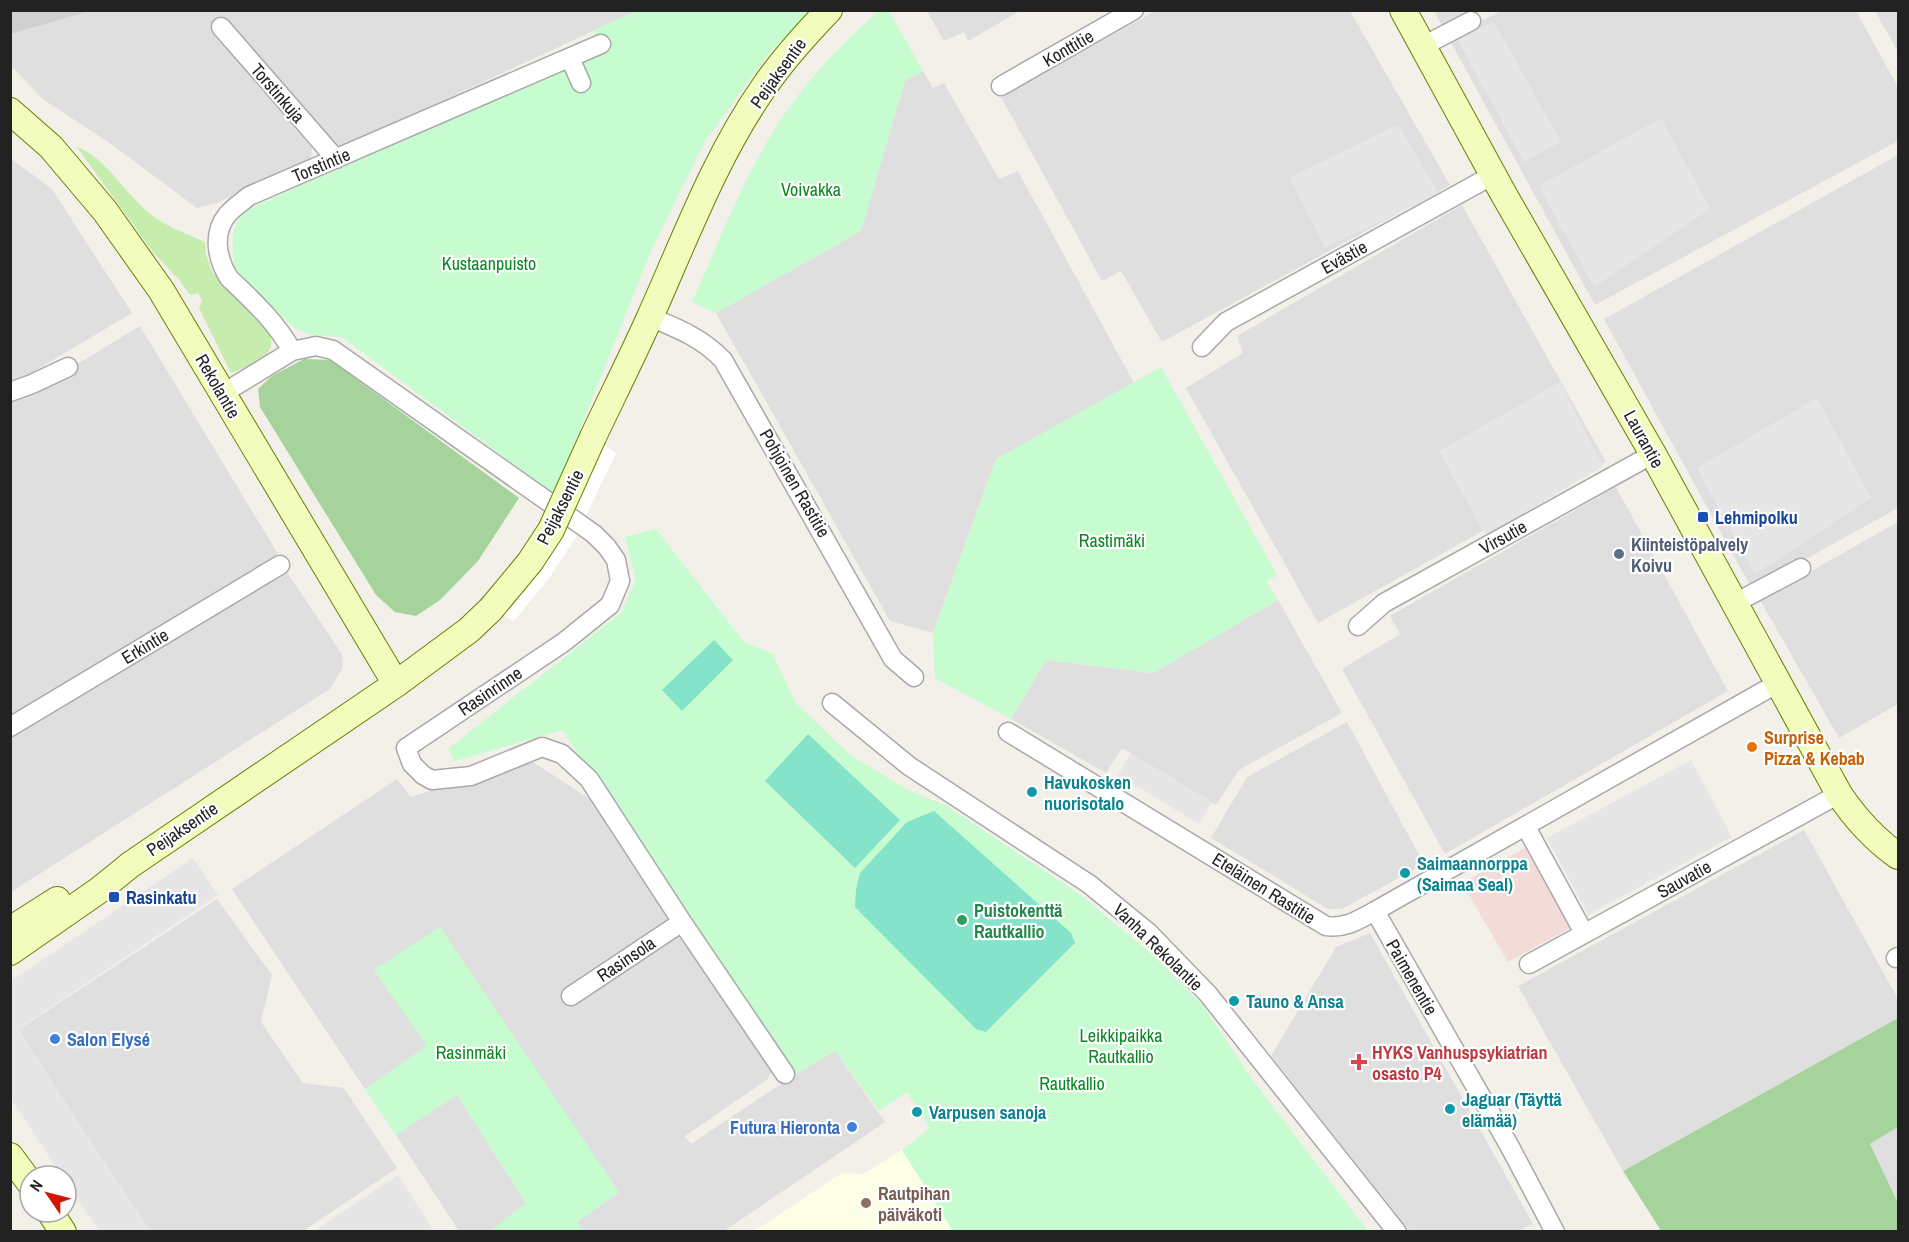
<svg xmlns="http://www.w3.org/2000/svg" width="1909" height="1242" font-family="'Archivo Narrow',sans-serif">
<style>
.residential{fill:#e0dfdf}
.commercial{fill:#f3dcd8}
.education{fill:#fcffe5}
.religious{fill:#d0d0d0}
.grass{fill:#c6edae}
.forest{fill:#a6d39c}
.park{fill:#c6fcd0}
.pitch{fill:#85e3c9}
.parking{fill:#e6e6e6}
.pier{fill:#fff}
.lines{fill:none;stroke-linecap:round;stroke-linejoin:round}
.street-casing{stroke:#a9a9a9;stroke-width:21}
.secondary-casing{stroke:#668101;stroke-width:28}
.street{stroke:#fff;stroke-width:18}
.secondary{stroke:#f2fcbd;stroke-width:26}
.secondary-bridge-casing{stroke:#668101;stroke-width:28;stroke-linecap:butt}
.secondary-bridge{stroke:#f2fcbd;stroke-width:26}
.transit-dot{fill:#1a4fb4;stroke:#fff;stroke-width:2}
.service-dot{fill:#5c6f8a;stroke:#fff;stroke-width:2}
.food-dot{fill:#e8710a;stroke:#fff;stroke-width:2}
.culture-dot{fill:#0f9aa8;stroke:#fff;stroke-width:2}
.leisure-dot{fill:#2e9e5b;stroke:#fff;stroke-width:2}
.shop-dot{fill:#3f7fe0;stroke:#fff;stroke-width:2}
.health-dot{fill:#e0444e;stroke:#fff;stroke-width:2}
.education-dot{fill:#8d6e63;stroke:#fff;stroke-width:2}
.labels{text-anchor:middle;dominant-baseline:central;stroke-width:4.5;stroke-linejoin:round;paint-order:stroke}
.street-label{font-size:18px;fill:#222;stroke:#fff}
.park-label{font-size:18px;fill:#088820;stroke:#fff}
.transit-label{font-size:18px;font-weight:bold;fill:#164399;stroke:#fff;text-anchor:start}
.service-label{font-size:18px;font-weight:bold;fill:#4e5e75;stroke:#fff;text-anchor:start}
.food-label{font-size:18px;font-weight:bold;fill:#c56008;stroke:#fff;text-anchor:start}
.culture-label{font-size:18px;font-weight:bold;fill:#0d838f;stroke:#fff;text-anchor:start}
.leisure-label{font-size:18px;font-weight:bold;fill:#27864d;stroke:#fff;text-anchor:start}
.shop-label{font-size:18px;font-weight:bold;fill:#366cbe;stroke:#fff;text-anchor:start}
.health-label{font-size:18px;font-weight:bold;fill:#be3a42;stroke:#fff;text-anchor:start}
.education-label{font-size:18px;font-weight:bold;fill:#785e54;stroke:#fff;text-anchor:start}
</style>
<rect width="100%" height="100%" fill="#f2f0e9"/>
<path class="residential" d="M 90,11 L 636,11 L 341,148 L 328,142 L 224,23 L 211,32 L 312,148 L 311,160 L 219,202 L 197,208 L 107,141 L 44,100 L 11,66 L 11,34 Z
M 927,11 L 1020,11 L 968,41 L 964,32 L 944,41 Z
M 1155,11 L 1350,11 L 1450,185 L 1162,342 L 1121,271 L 1102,281 L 1001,97 Z
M 1434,11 L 1478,11 L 1444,29 Z
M 1501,11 L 1856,11 L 1898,87 L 1898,141 L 1595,305 L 1449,39 Z
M 1875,11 L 1898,11 L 1898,52 Z
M 923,71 L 933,88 L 944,83 L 999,179 L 1018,171 L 1134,383 L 996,459 L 933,633 L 890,621 L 716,313 L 861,231 L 905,80 Z
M 1898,155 L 1898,508 L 1752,589 L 1604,319 Z
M 10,158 L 52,189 L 132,313 L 11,385 Z
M 1462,205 L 1606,462 L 1318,623 L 1186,388 L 1243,353 L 1237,336 Z
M 140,326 L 278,554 L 11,716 L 11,402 L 61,374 Z
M 1616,487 L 1728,691 L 1445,854 L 1342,669 L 1400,634 L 1390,616 Z
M 1898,522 L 1898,704 L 1839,738 L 1760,600 Z
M 285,569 L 342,654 L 343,667 L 330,689 L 11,892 L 11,735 Z
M 1278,600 L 1342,713 L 1239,770 L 1216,805 L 1122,748 L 1106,773 L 1011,719 L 1046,660 L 1153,673 Z
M 1347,722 L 1424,864 L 1342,909 L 1328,909 L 1211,838 L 1247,777 Z
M 528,759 L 598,804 L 672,914 L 671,937 L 681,937 L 688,941 L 772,1064 L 772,1072 L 768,1079 L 685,1136 L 691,1144 L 793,1076 L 835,1051 L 885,1122 L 724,1231 L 583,1231 L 577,1222 L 619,1192 L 427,1046 L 365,1089 L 232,889 L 397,779 L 411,797 Z
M 1804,830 L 1898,999 L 1898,1018 L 1623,1171 L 1518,986 Z
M 217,899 L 272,975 L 261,1022 L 303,1083 L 344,1088 L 397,1168 L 303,1231 L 149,1231 L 18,1030 Z
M 1370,933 L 1533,1224 L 1518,1231 L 1410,1231 L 1271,1056 L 1336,947 Z
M 457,1095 L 526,1203 L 491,1231 L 459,1231 L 396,1135 Z
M 1898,1127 L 1898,1203 L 1870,1144 Z"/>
<path class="commercial" d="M 1525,848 L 1570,928 L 1508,962 L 1462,883 Z"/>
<path class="education" d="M 902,1150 L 953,1231 L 753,1232 L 842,1173 L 863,1174 Z"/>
<path class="religious" d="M 11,11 L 90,11 L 11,34 Z"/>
<path class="grass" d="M 76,146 C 107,159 123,191 148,212 C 164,226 185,233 205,242 L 206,255 L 213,273 L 266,327 C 284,355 252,364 231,373 L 199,308 L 202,301 L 198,293 L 190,295 L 179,280 L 153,252 Z"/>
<path class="forest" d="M 304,359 L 330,360 L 519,498 L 478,561 L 440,600 L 416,616 L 395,612 L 376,595 L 260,407 L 258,389 L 272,376 Z
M 1898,1018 L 1898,1127 L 1870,1144 L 1898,1203 L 1898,1231 L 1656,1231 L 1660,1229 L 1623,1171 Z"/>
<path class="park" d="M 636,11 L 809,11 L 768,55 L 705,141 L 651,251 L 554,494 L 342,337 L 312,335 L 294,328 L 235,271 C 233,247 227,226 249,209 L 602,50 L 593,31 Z
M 879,11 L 889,11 L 923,71 L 905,81 L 861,231 L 716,313 L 692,302 C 722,236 750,159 794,101 C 819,67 848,38 879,11 Z
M 1161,367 L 1277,575 L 1266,582 L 1278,600 L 1153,673 L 1046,660 L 1011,719 L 935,678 L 933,633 L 996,459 Z
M 656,529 L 744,642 L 773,654 L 795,702 L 850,755 L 908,790 L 945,805 L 1082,896 L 1157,959 L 1204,1007 L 1254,1082 L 1368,1231 L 953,1231 L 902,1150 L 930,1128 L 907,1092 L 879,1111 L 835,1051 L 793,1076 L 562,730 L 455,761 L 448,749 L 621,613 L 636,580 L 625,537 Z
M 440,927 L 619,1192 L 577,1222 L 583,1231 L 491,1231 L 526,1203 L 457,1095 L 396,1135 L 365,1089 L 427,1046 L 374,970 Z"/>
<path class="pitch" d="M 714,640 L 733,660 L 682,711 L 662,690 Z
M 808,734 L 900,820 L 855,868 L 765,781 Z
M 934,811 L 1071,933 L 1075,943 L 986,1032 L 976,1029 L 855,907 L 856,890 L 860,873 L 907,822 Z"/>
<path class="parking" d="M 1494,22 L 1561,142 L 1524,162 L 1457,38 Z
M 1661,118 L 1710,209 L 1594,287 L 1539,186 Z
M 1398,125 L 1439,194 L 1325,247 L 1289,178 Z
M 1560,382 L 1603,466 L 1486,536 L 1439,451 Z
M 1817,398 L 1871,498 L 1769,565 L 1754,573 L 1697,468 Z
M 1131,753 L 1212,802 L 1199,824 L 1118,775 Z
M 1691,760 L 1732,837 L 1588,915 L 1547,838 Z
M 193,858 L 218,895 L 17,1030 L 151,1231 L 99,1231 L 66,1182 L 66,1176 L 62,1176 L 11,1099 L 11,981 Z
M 398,1175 L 434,1231 L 314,1231 Z"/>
<path class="pier" d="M 584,431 L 616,453 L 576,537 L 550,577 L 514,621 L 480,602 L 502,579 L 527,545 L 547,511 Z"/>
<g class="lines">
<g class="street-casing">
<path id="street" d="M 221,27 L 336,159
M 1423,46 L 1471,21
M 570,58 L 581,83
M 1001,86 L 1134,10
M 650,317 C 677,328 702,338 723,360 L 893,659 L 914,677
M 1202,347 L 1226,322 L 1493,175
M 292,351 C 276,322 253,301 229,278 C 217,259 212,234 227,215 C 233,208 242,202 249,196 L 601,44
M 10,392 L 32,384 L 68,367
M 222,394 L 292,351 L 316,346 L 333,350 L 594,534 L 607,547 L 616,560 L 620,581 L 610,605 L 564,642 L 406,748 L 412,764 L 423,775 L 432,780 L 471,776 L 542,747 L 562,754 L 589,779 L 682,922 L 785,1074
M 1735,603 L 1801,568
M 1358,626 L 1384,603 L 1653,454
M 832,703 L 909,766 L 1089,884 L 1149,933 L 1208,994 L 1397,1232
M 10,727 L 280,565
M 1008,732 L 1326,926 C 1345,929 1358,920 1375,911 L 1778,683
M 1526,827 L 1584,933
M 1375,911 L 1510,1147 L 1555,1232
M 1896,958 L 1898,957
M 1529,964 L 1839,794
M 571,996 L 682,922"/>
</g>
<g class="secondary-casing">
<path id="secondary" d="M 1403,10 L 1503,193 L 1653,454 L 1839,794 C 1855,818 1874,839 1898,856
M 10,111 L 51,147 L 105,211 L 161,290 L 396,684
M 593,437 C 612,397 632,357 650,317 C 685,239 715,157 764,87 C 783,59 806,34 829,10
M 10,930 L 57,900
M 10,952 L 98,891 L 130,865 L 396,684 L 469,630 L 491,609
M 10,1156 L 30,1183
M 50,1212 L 63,1232"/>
</g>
<use href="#street" class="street"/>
<use href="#secondary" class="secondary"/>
<g class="secondary-bridge-casing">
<path id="secondary-bridge" d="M 491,609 L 530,562 L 551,530 L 593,437"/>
</g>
<use href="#secondary-bridge" class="secondary-bridge"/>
</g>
<g class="transit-dot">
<rect x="1697" y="511" width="12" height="12" rx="3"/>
<rect x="108" y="891" width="12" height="12" rx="3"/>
</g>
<circle class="service-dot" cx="1619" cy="554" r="6"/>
<circle class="food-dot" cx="1752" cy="747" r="6"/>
<g class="culture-dot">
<circle cx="1032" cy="792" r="6"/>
<circle cx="1405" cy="873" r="6"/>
<circle cx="1234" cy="1001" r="6"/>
<circle cx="1450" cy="1109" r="6"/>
<circle cx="917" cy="1112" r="6"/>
</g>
<circle class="leisure-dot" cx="962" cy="920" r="6"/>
<g class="shop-dot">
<circle cx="55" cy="1039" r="6"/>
<circle cx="852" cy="1127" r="6"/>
</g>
<path class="health-dot" d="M1356 1053h6v6h6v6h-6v6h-6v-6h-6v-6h6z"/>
<circle class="education-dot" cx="866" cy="1203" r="6"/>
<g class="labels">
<g class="street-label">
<text transform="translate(1068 48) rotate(-30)">Konttitie</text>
<text transform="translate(778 73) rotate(-54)">Peijaksentie</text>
<text transform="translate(278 93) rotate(49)">Torstinkuja</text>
<text transform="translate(321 165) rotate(-23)">Torstintie</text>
<text transform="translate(1344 257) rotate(-29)">Evästie</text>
<text transform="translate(218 386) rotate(60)">Rekolantie</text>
<text transform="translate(1644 439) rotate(61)">Laurantie</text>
<text transform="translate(795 483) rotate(60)">Pohjoinen Rastitie</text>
<text transform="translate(560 507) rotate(-63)">Peijaksentie</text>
<text transform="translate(1503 537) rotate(-29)">Virsutie</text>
<text transform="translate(145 646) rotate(-31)">Erkintie</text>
<text transform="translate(490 691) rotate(-34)">Rasinrinne</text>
<text transform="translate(182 829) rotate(-34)">Peijaksentie</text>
<text transform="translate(1684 879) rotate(-29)">Sauvatie</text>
<text transform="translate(1264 888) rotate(32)">Eteläinen Rastitie</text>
<text transform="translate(1158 947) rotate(44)">Vanha Rekolantie</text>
<text transform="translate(626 959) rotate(-34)">Rasinsola</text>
<text transform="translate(1412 977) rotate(60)">Paimenentie</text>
</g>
<g class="park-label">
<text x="811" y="189">Voivakka</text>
<text x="489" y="263">Kustaanpuisto</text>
<text x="1112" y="540">Rastimäki</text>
<text x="1121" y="1035">Leikkipaikka<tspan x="1121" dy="21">Rautkallio</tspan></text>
<text x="471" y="1052">Rasinmäki</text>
<text x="1072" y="1083">Rautkallio</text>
</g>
<g class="transit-label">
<text x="1715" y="517">Lehmipolku</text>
<text x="126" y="897">Rasinkatu</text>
</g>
<g class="service-label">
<text x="1631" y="544">Kiinteistöpalvely<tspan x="1631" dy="21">Koivu</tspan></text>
</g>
<g class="food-label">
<text x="1764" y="737">Surprise<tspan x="1764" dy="21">Pizza &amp; Kebab</tspan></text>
</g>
<g class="culture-label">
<text x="1044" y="782">Havukosken<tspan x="1044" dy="21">nuorisotalo</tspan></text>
<text x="1417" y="863">Saimaannorppa<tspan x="1417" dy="21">(Saimaa Seal)</tspan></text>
<text x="1246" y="1001">Tauno &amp; Ansa</text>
<text x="1462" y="1099">Jaguar (Täyttä<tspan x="1462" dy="21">elämää)</tspan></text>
<text x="929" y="1112">Varpusen sanoja</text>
</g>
<g class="leisure-label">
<text x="974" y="910">Puistokenttä<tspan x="974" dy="21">Rautkallio</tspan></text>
</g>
<g class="shop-label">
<text x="67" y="1039">Salon Elysé</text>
<text x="840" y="1127" text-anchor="end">Futura Hieronta</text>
</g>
<g class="health-label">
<text x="1372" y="1052">HYKS Vanhuspsykiatrian<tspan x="1372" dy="21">osasto P4</tspan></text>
</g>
<g class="education-label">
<text x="878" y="1193">Rautpihan<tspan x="878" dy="21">päiväkoti</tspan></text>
</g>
</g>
<rect width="1909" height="1242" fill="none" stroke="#222222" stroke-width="24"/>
<g transform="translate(48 1194) rotate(305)"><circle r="28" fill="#ffffff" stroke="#a7a7a7" stroke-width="1.5"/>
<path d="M0-4.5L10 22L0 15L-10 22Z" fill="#d41600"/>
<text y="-9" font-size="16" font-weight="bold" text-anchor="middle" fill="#222222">N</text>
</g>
</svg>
